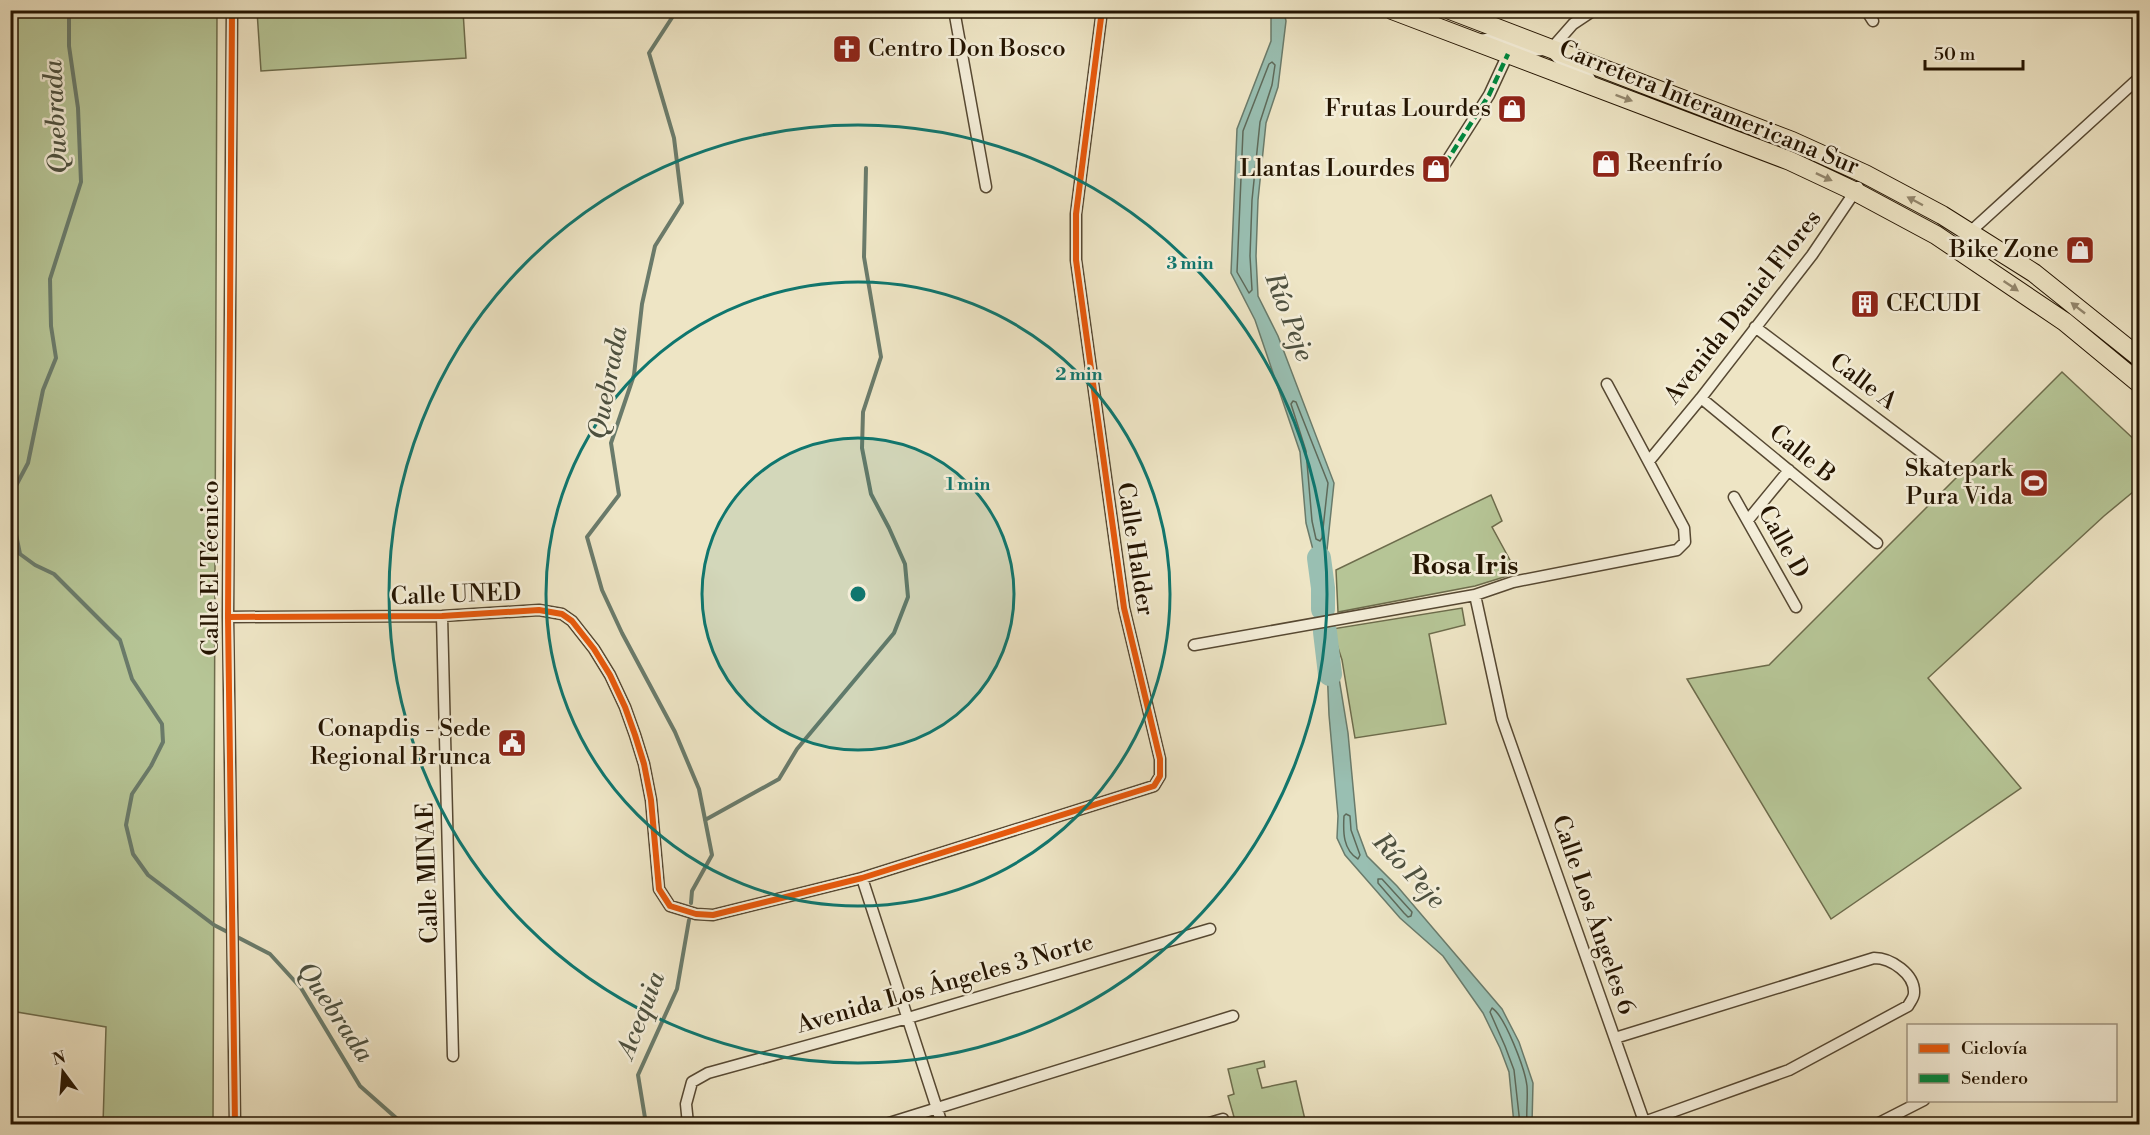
<svg xmlns="http://www.w3.org/2000/svg" width="2150" height="1135" font-family="'Libre Bodoni',serif">
<style>
.green{fill:#b6c596;stroke:#6d6c4c;stroke-width:1.5}
.water{fill:#99bfb2;stroke:#6a7b6b;stroke-width:1.5}
.lines{fill:none;stroke-linecap:round;stroke-linejoin:round}
.shore{stroke:#5e6a5a;stroke-width:1.5}
.stream{stroke:#6a7b6b;stroke-width:4}
.river{stroke:#99bfb2;stroke-width:24}
.minor-casing{stroke:#564832;stroke-width:13}
.trunk-casing{stroke:#241401;stroke-width:20}
.minor{stroke:#f4eed9;stroke-width:10}
.trunk{stroke:#eee5c5;stroke-width:18}
.quiet{stroke:#00873e;stroke-width:4.5;stroke-dasharray:9 4.5;stroke-linecap:butt}
.cycleway-casing{stroke:#f4eed9;stroke-width:10}
.cycleway{stroke:#e8590c;stroke-width:6}
.oneway{fill:#93876d}
.ring{fill:none;stroke:#0f766e;stroke-width:3}
.labels{text-anchor:middle;dominant-baseline:central;stroke-width:5;stroke-linejoin:round;paint-order:stroke}
.poi-label{font-size:24px;fill:#241401;stroke:#f4eed9;text-anchor:end}
.street-label{font-size:24px;fill:#241401;stroke:#f4eed9}
.water-label{font-size:26px;font-style:italic;fill:#4d503f;stroke:#f4eed9}
.neighbourhood-label{font-size:26px;font-weight:bold;fill:#241401;stroke:#f4eed9}
.centre{fill:#0f766e;stroke:#f4eed9;stroke-width:3}
.ring-label{font-size:18px;text-anchor:middle;font-weight:bold;fill:#0f766e;stroke:#f4eed9;stroke-width:5;stroke-linejoin:round;paint-order:stroke}
</style>
<rect width="100%" height="100%" fill="#eee5c5"/>
<filter id="stains"><feTurbulence type="fractalNoise" baseFrequency=".00333" numOctaves="4"/><feColorMatrix values="0 0 0 0 .2 0 0 0 0 .09 0 0 0 0 .02 0 0 0 .5 -.17"/></filter>
<radialGradient id="worn" r=".72"><stop offset=".6" stop-color="#630" stop-opacity="0"/><stop offset="1" stop-color="#630" stop-opacity=".3"/></radialGradient>
<path class="green" d="M 10,11 L 217,11 L 213,1124 L 103,1124 L 106,1027 L 11,1011 Z
M 257,11 L 463,11 L 466,58 L 261,71 Z
M 2062,372 L 2139,444 L 2139,487 L 2104,516 L 1928,678 L 2021,788 L 1831,919 L 1687,679 L 1769,665 Z
M 1491,495 L 1502,521 L 1492,527 L 1517,573 L 1475,586 L 1338,612 L 1336,570 Z
M 1462,608 L 1465,625 L 1429,634 L 1446,724 L 1355,738 L 1342,660 L 1332,629 Z
M 1264,1061 L 1265,1067 L 1257,1069 L 1262,1088 L 1296,1081 L 1306,1124 L 1236,1124 L 1228,1096 L 1234,1094 L 1228,1069 Z"/>
<path class="water" d="M 1277,11 L 1284,11 L 1286,21 L 1278,87 L 1266,123 L 1258,200 L 1256,256 L 1258,296 L 1278,336 L 1334,483 L 1323,588 L 1306,523 L 1300,452 L 1255,320 L 1231,273 L 1237,129 L 1271,41 L 1271,17 Z
M 1326,642 L 1337,666 L 1348,733 L 1357,829 L 1367,856 L 1397,886 L 1502,1009 L 1519,1042 L 1533,1083 L 1532,1124 L 1514,1124 L 1509,1072 L 1500,1048 L 1483,1013 L 1443,956 L 1400,918 L 1345,855 L 1337,838 L 1338,816 L 1329,715 Z"/>
<g class="lines">
<path class="shore" d="M 1272,62 L 1275,65 L 1272,85 L 1260,122 L 1252,200 L 1250,256 L 1252,290 L 1249,293 L 1237,272 L 1243,131 L 1269,64 Z
M 1293,401 L 1296,402 L 1328,483 L 1322,538 L 1320,541 L 1316,539 L 1312,521 L 1306,451 L 1291,404 Z
M 1346,814 L 1350,816 L 1351,830 L 1360,855 L 1358,859 C 1343,850 1343,832 1344,816 Z
M 1378,879 L 1382,879 L 1412,912 L 1411,916 L 1408,917 L 1404,913 L 1378,883 Z
M 1520,1124 L 1514,1070 L 1505,1046 L 1490,1012 L 1492,1008 C 1505,1016 1525,1069 1527,1086 C 1528,1098 1526,1112 1527,1124"/>
<path class="stream" d="M 677,10 L 649,53 L 674,138 L 682,203 L 655,246 L 642,304 L 634,375 L 611,443 L 619,495 L 587,537 L 602,590 L 622,633 L 675,732 L 699,789 L 712,855 L 692,891 L 691,903
M 10,497 L 28,463 L 43,390 L 56,358 L 51,326 L 50,279 L 81,182 L 78,108 L 69,46 L 69,10
M 10,505 L 20,554 L 35,565 L 54,574 L 120,640 L 132,679 L 162,724 L 163,742 L 151,766 L 132,794 L 126,825 L 133,854 L 148,875 L 214,925 L 270,954 L 301,988 L 360,1086 L 403,1124
M 705,820 L 779,779 L 797,749 L 894,633 L 908,597 L 905,564 L 889,528 L 871,494 L 862,448 L 863,412 L 881,357 L 864,257 L 866,168
M 646,1124 L 638,1075 L 677,989 L 689,920"/>
<path class="river" d="M 1319,558 L 1323,588 L 1323,609
M 1325,632 L 1330,674"/>
<g class="minor-casing">
<path id="minor" d="M 232,10 L 228,617 L 235,1124
M 954,10 L 986,187
M 1866,10 L 1873,21
M 1479,40 L 1493,38 L 1526,51 L 1545,50
M 1551,49 L 1573,24 L 1594,10
M 1554,54 C 1565,69 1589,66 1592,85
M 1445,164 L 1489,95 L 1508,54
M 1970,232 L 2140,77
M 1755,327 L 1945,470
M 1701,398 L 1877,543
M 1649,461 L 1701,398 L 1812,255 L 1858,187
M 1734,497 L 1796,607
M 1748,520 L 1789,470
M 1475,595 L 1502,719 L 1645,1124
M 442,616 L 453,1056
M 228,617 L 442,616 L 539,610 L 562,614 L 572,621 L 594,649 L 610,675 L 625,707 L 635,735 L 644,764 L 651,800 L 659,889 L 670,906 L 696,914 L 713,915 L 862,878 L 1154,786 L 1160,776 L 1160,759 L 1124,608 L 1076,260 L 1076,214 L 1102,10
M 1194,645 L 1475,595 L 1513,582 L 1677,550 L 1685,542 L 1684,528 L 1607,384
M 862,878 L 942,1124
M 1615,1038 L 1874,958 C 1891,958 1915,974 1914,993 C 1914,998 1910,1002 1908,1006 L 1789,1070 L 1644,1122
M 688,1124 L 686,1104 L 692,1082 L 708,1073 L 908,1018 L 1210,929
M 886,1124 L 1233,1016
M 1206,1124 L 1223,1119
M 1877,1124 L 1924,1100"/>
</g>
<g class="trunk-casing">
<path id="trunk" d="M 1392,10 L 1790,161 L 1856,192 L 1936,235 L 2065,322 L 2140,384
M 1450,10 L 1792,141 L 1865,174 L 1942,215 L 2034,273 L 2140,358"/>
</g>
<use href="#minor" class="minor"/>
<use href="#trunk" class="trunk"/>
<path class="quiet" d="M 1445,164 L 1489,95 L 1508,54"/>
<g class="cycleway-casing">
<path id="cycleway" d="M 232,10 L 228,617 L 235,1124
M 228,617 L 442,616 L 539,610 L 562,614 L 572,621 L 594,649 L 610,675 L 625,707 L 635,735 L 644,764 L 651,800 L 659,889 L 670,906 L 696,914 L 713,915 L 862,878 L 1154,786 L 1160,776 L 1160,759 L 1124,608 L 1076,260 L 1076,214 L 1102,10"/>
</g>
<use href="#cycleway" class="cycleway"/>
</g>
<defs><path id="oneway-solid" d="M-6-.8H1V-3.2L6.5 0L1 3.2V.8H-6Z" transform="scale(1.5)"/></defs>
<g class="oneway">
<use href="#oneway-solid" transform="translate(1624 98) rotate(20)"/>
<use href="#oneway-solid" transform="translate(1824 177) rotate(25)"/>
<use href="#oneway-solid" transform="translate(1915 201) rotate(-152)"/>
<use href="#oneway-solid" transform="translate(2011 286) rotate(34)"/>
<use href="#oneway-solid" transform="translate(2078 308) rotate(-142)"/>
</g>
<circle cx="858" cy="594" r="156" fill="#0f766e" fill-opacity=".12"/>
<g class="ring">
<circle cx="858" cy="594" r="156"/>
<circle cx="858" cy="594" r="312"/>
<circle cx="858" cy="594" r="469"/>
</g>
<defs>
<g id="church-square" transform="scale(1.5)"><rect x="-9" y="-9" width="18" height="18" rx="4" fill="#8f2418" stroke="#f4eed9"/><path d="M-1.2-6h2.4v3.5h3.3v2.4h-3.3V6h-2.4V-.1h-3.3v-2.4h3.3Z" fill="#fff"/></g>
<g id="shop-square" transform="scale(1.5)"><rect x="-9" y="-9" width="18" height="18" rx="4" fill="#8f2418" stroke="#f4eed9"/><path d="M-5-2.5h2.3a2.7 3.5 0 0 1 5.4 0H5L5.5 6h-11ZM-1.5-2.5h3a1.5 2.3 0 0 0-3 0Z" fill="#fff"/></g>
<g id="building-square" transform="scale(1.5)"><rect x="-9" y="-9" width="18" height="18" rx="4" fill="#8f2418" stroke="#f4eed9"/><path d="M-4-6H4V6H1V3H-1V6H-4ZM-2.5-4.3h1.7v1.8h-1.7ZM.8-4.3h1.7v1.8H.8ZM-2.5-1h1.7V.8h-1.7ZM.8-1h1.7V.8H.8Z" fill="#fff"/></g>
<g id="stadium-square" transform="scale(1.5)"><rect x="-9" y="-9" width="18" height="18" rx="4" fill="#8f2418" stroke="#f4eed9"/><path d="M0-5a6.5 5 0 1 0 0 10a6.5 5 0 1 0 0-10ZM-3.5-1.8h7v3.6h-7Z" fill="#fff"/></g>
<g id="civic-square" transform="scale(1.5)"><rect x="-9" y="-9" width="18" height="18" rx="4" fill="#8f2418" stroke="#f4eed9"/><path d="M-.6-6.5H3V-4.5H.6V-3L4-1V1h2V6H-6V1h2V-1L-.6-3ZM-1.2 2.5V6h2.4V2.5Z" fill="#fff"/></g>
</defs>
<g fill-rule="evenodd">
<use href="#church-square" x="847" y="49"/>
<use href="#shop-square" x="1512" y="109"/>
<use href="#shop-square" x="1606" y="164"/>
<use href="#shop-square" x="1436" y="169"/>
<use href="#shop-square" x="2080" y="250"/>
<use href="#building-square" x="1865" y="304"/>
<use href="#stadium-square" x="2034" y="483"/>
<use href="#civic-square" x="512" y="743"/>
</g>
<g class="labels">
<g class="poi-label">
<text x="868" y="49" text-anchor="start">Centro Don Bosco</text>
<text x="1491" y="109">Frutas Lourdes</text>
<text x="1627" y="164" text-anchor="start">Reenfrío</text>
<text x="1415" y="169">Llantas Lourdes</text>
<text x="2059" y="250">Bike Zone</text>
<text x="1886" y="304" text-anchor="start">CECUDI</text>
<text x="2013" y="469">Skatepark<tspan x="2013" dy="28">Pura Vida</tspan></text>
<text x="491" y="729">Conapdis - Sede<tspan x="491" dy="28">Regional Brunca</tspan></text>
</g>
<g class="street-label">
<text transform="translate(1709 108) rotate(22)">Carretera Interamericana Sur</text>
<text transform="translate(1743 307) rotate(-52)">Avenida Daniel Flores</text>
<text transform="translate(1863 382) rotate(37)">Calle A</text>
<text transform="translate(1802 454) rotate(39)">Calle B</text>
<text transform="translate(1783 542) rotate(61)">Calle D</text>
<text transform="translate(1135 549) rotate(81)">Calle Halder</text>
<text transform="translate(211 568) rotate(-90)">Calle El Técnico</text>
<text transform="translate(456 595) rotate(-2)">Calle UNED</text>
<text transform="translate(428 873) rotate(-92)">Calle MINAE</text>
<text transform="translate(1593 915) rotate(71)">Calle Los Ángeles 6</text>
<text transform="translate(945 984) rotate(-16)">Avenida Los Ángeles 3 Norte</text>
</g>
<g class="water-label">
<text transform="translate(56 117) rotate(-93)">Quebrada</text>
<text transform="translate(1289 317) rotate(69)">Río Peje</text>
<text transform="translate(608 383) rotate(-79)">Quebrada</text>
<text transform="translate(1409 871) rotate(47)">Río Peje</text>
<text transform="translate(335 1012) rotate(56)">Quebrada</text>
<text transform="translate(641 1015) rotate(-69)">Acequia</text>
</g>
<g class="neighbourhood-label">
<text x="1465" y="566">Rosa Iris</text>
</g>
</g>
<circle cx="858" cy="594" r="9" class="centre"/>
<g class="ring-label">
<text x="1190" y="269">3 min</text>
<text x="1079" y="380">2 min</text>
<text x="968" y="490">1 min</text>
</g>
<rect width="2150" height="1135" fill="none" stroke="#eee5c5" stroke-width="36"/>
<rect x="12" y="12" width="2126" height="1111" fill="none" stroke="#241401" stroke-width="3"/>
<rect x="18" y="18" width="2114" height="1099" fill="none" stroke="#241401" stroke-width="1.5"/>
<rect x="1907" y="1024" width="210" height="78" fill="#f4eed9" stroke="#a19783" stroke-width="1.5"/>
<rect x="1919" y="1044" width="30" height="9" fill="#e8590c" stroke="#a19783" stroke-width="1.5"/>
<text x="1961" y="1054" font-size="18" fill="#241401">Ciclovía</text>
<rect x="1919" y="1074" width="30" height="9" fill="#00873e" stroke="#a19783" stroke-width="1.5"/>
<text x="1961" y="1084" font-size="18" fill="#241401">Sendero</text>
<g transform="translate(63 1072) rotate(344)" stroke="#f4eed9" stroke-width="4.5" paint-order="stroke">
<path d="M0-4.5L10 22L0 15L-10 22Z" fill="#241401"/>
<text y="-9" font-size="16" font-weight="bold" text-anchor="middle" fill="#241401">N</text>
</g>
<path d="M1925 60v9h98v-9" fill="none" stroke="#241401" stroke-width="3"/>
<text x="1934" y="60" font-size="18" fill="#241401" stroke="#f4eed9" stroke-width="4.5" paint-order="stroke">50 m</text>
<rect width="100%" height="100%" filter="url(#stains)"/>
<rect width="100%" height="100%" fill="url(#worn)"/>
</svg>
